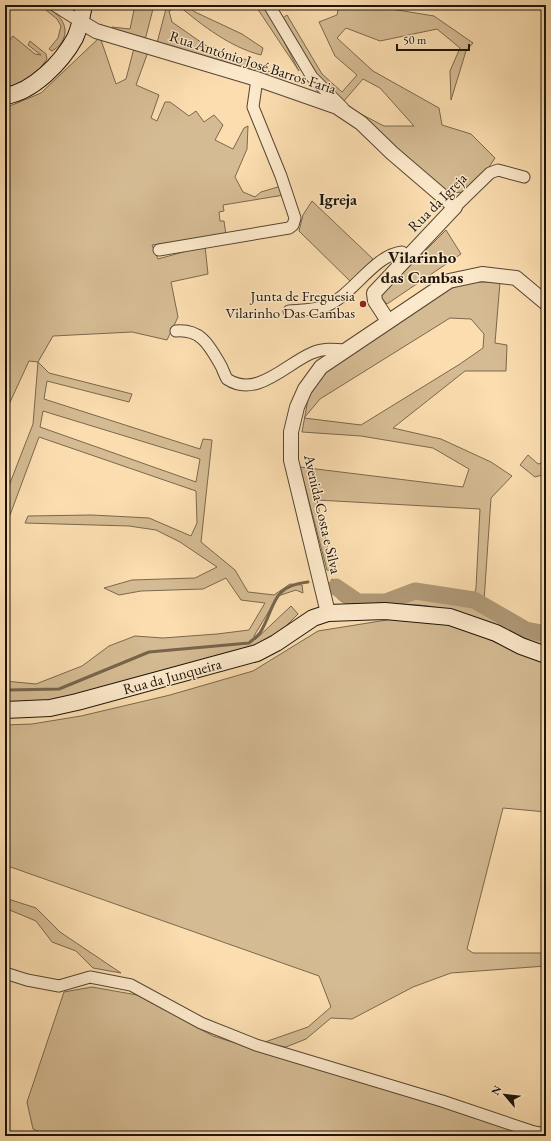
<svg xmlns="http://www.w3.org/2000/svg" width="551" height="1141" font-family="'EB Garamond',serif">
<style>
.green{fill:#d5bb93;stroke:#7a684e;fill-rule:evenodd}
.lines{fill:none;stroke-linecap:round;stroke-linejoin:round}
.stream{stroke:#76644b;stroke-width:3}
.river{stroke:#b09977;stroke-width:17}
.minor-casing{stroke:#554632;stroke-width:13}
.tertiary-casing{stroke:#554632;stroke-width:16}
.secondary-casing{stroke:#1e1409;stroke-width:18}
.minor{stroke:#fce9cb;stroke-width:11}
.tertiary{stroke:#fce9cb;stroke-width:14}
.secondary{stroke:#fce9cb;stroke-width:16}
.poi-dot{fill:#8f2418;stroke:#fce9cb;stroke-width:1.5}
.labels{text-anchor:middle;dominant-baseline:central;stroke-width:3;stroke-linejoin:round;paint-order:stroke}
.street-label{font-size:15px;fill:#1e1409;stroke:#fce9cb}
.poi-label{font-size:15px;fill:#1e1409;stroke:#fce9cb;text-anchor:end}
.neighbourhood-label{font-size:16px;font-weight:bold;fill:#1e1409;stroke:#fce9cb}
.quarter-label{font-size:17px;font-weight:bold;fill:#1e1409;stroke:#fce9cb}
</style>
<rect width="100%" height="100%" fill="#fbddaf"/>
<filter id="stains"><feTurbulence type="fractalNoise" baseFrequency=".005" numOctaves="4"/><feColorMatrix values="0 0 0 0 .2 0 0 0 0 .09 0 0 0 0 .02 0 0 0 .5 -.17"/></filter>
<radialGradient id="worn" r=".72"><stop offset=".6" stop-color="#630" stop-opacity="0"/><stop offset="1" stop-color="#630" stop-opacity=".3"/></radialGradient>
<path class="green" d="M 40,5 C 47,5 49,7 54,12 C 69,23 69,41 52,51 L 49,49 L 58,38 L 61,26 L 57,19 Z
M 135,5 L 154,5 L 145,40 L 110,31 L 112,27 L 130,29 Z
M 167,5 L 186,5 L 195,12 L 242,34 L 263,48 L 261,55 C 230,47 203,26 179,6 L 169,11 L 172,22 L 205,45 L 252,62 L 270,72 L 267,79 L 157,43 Z
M 254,5 L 265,5 L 299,71 L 255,5 Z
M 339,5 L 382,5 L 391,9 L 434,16 L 473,43 L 466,51 L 451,100 L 450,71 L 460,48 L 437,29 L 380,41 L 346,28 L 337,38 L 373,71 L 439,108 L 442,125 L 471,134 L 495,158 L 487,170 L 465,192 L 450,193 L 426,176 L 357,112 L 384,126 L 414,126 L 380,88 L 363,79 L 343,102 L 317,77 L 280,20 L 287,15 L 322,74 L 342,92 L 357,75 L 335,56 L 319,22 L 337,15 Z
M 13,36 L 35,54 L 41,55 L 28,45 L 30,41 L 46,54 L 47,59 L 35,75 L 5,91 L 5,45 Z
M 100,37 L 116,84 L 126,79 L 134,48 L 148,52 L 136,85 L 159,95 L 151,118 L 157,121 L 165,102 L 170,102 L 189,116 L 196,111 L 204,122 L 214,115 L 223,125 L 215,140 L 233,149 L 244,128 L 248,126 L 247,149 L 235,177 L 243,192 L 255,197 L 261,192 L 281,186 L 284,195 L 223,205 L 224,211 L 219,212 L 220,221 L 224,221 L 226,235 L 152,245 L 158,259 L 205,246 L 208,274 L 171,282 L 178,317 L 167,340 L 132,332 L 53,336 L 38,362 L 49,373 L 132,394 L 129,402 L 47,381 L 44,399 L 200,449 L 203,439 L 212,440 L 201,542 L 235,570 L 248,592 L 274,595 L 290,584 L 302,585 L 303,593 L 296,590 L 278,596 L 254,636 L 255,640 L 291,606 L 298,614 L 280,632 L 254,650 L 66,701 L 5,704 L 5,681 L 36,684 L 82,666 L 109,646 L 135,636 L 163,638 L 217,634 L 249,630 L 265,603 L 241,600 L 226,578 L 203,589 L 141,591 L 119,595 L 104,588 L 132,580 L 195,578 L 217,567 L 180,542 L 156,530 L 129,526 L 25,523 L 28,516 L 92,515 L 149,518 L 191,536 L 197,523 L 196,491 L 39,437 L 10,515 L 5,514 L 5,496 L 33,424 L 38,362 L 29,361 L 5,413 L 5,108 L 41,93 ZM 43,411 L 200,459 L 196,482 L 40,427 Z
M 312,201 L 373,259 L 351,282 L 299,231 L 303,215 Z
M 446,230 L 461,254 L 387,304 L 380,296 Z
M 471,282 L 500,282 L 495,343 L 507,345 L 506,371 L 465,371 L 393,428 L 441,439 L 491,462 L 512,476 L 491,498 L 484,601 C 502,611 525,628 546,628 L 546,648 C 505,631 464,609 419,605 C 398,603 375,609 354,605 C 338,603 335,597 330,583 L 332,579 L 337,581 L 348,591 L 362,597 L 397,595 L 415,586 L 474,596 L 476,588 L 480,509 L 317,500 L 332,569 L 330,571 L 327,570 L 300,467 L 463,487 L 469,469 L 433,448 L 361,436 L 302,432 L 309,394 L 326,369 L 443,291 ZM 450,318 L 471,319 L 484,334 L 483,348 L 460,364 L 361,425 L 304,418 L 320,399 Z
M 528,455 L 538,464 L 546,462 L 546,474 L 535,477 L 520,465 Z
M 393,619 L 451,624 L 546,663 L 546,812 L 503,808 L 467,949 L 473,953 L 546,953 L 546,966 L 451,973 L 413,987 L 352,1019 L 331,1018 L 306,1039 L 286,1047 L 262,1043 L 308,1027 L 331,1007 L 319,976 L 5,865 L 5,725 L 32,724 L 81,716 L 170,695 L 253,671 L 318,631 Z
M 5,898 L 36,908 L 60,932 L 121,973 L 93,968 L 76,951 L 52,942 L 36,921 L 5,908 Z
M 92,987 L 137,995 L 213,1036 L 476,1117 L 526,1136 L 49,1136 L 33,1129 L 27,1102 L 64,992 Z"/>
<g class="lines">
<path class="stream" d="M 5,686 L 8,690 L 59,689 L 149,652 L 249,643 C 252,640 257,637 260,633 C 276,607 270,586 308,582"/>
<path class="river" d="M 336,587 L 358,602 L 386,602 L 415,591 L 474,600 L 526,630 L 546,634"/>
<g class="minor-casing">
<path id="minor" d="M 54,5 L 81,22
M 269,5 L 312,77 L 343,108
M 455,207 L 490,173 L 498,170 L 524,177
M 159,250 L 289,228 L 293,225 L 295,218 L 281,176 L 253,107 L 257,79
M 289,311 C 301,310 315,310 326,306 C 353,295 374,255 402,252 L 408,257
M 176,331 C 201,329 209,345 220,364 C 223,369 224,374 227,379 C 257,399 287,363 312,353 C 323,348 334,349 346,350
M 5,973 L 27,980 L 59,986 L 90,977 L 131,985 L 201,1023 L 256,1045 L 442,1101 L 531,1131 L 540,1133 L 546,1132"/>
</g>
<g class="tertiary-casing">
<path id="tertiary" d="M 81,22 L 96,31 L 257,79 L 337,107 L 361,123 L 392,153 L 455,207 L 374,293 L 375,301 L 388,321
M 328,613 L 291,460 L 291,432 L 297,407 L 305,389 L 321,367 L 449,281 L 482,274 L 516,278 L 546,303"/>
</g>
<g class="secondary-casing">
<path id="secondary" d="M 5,96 C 33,92 62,62 75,38 C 80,27 82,16 84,5
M 5,710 L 50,708 L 77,702 L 257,653 L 276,643 L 313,618 L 328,613 L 385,611 L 450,617 L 496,633 L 521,646 L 546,655"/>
</g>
<use href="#minor" class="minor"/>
<use href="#tertiary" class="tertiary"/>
<use href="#secondary" class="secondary"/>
</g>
<circle class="poi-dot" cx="363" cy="304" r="4"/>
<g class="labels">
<g class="street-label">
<text transform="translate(253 62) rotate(18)">Rua António José Barros Faria</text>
<text transform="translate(437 202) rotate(-45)">Rua da Igreja</text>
<text transform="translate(323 514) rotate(77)">Avenida Costa e Silva</text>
<text transform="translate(172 676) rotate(-15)">Rua da Junqueira</text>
</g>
<g class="poi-label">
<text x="355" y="295">Junta de Freguesia<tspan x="355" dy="17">Vilarinho Das Cambas</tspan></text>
</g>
<g class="neighbourhood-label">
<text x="338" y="199">Igreja</text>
</g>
<g class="quarter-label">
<text x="422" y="257">Vilarinho<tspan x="422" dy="20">das Cambas</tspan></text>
</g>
</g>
<rect width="551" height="1141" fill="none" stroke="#fbddaf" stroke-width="20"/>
<rect x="6" y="6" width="539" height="1129" fill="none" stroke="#1e1409" stroke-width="2"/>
<rect x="10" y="10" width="531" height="1121" fill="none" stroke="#1e1409"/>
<g transform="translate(505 1095) rotate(298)" stroke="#fce9cb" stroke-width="3" paint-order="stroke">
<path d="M0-3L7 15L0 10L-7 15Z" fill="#1e1409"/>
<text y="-6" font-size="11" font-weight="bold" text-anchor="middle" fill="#1e1409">N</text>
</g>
<path d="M397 44v6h72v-6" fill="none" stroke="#1e1409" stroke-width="2"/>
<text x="403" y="44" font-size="12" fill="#1e1409" stroke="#fce9cb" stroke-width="3" paint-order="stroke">50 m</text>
<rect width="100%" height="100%" filter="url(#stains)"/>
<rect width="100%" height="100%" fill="url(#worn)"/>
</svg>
